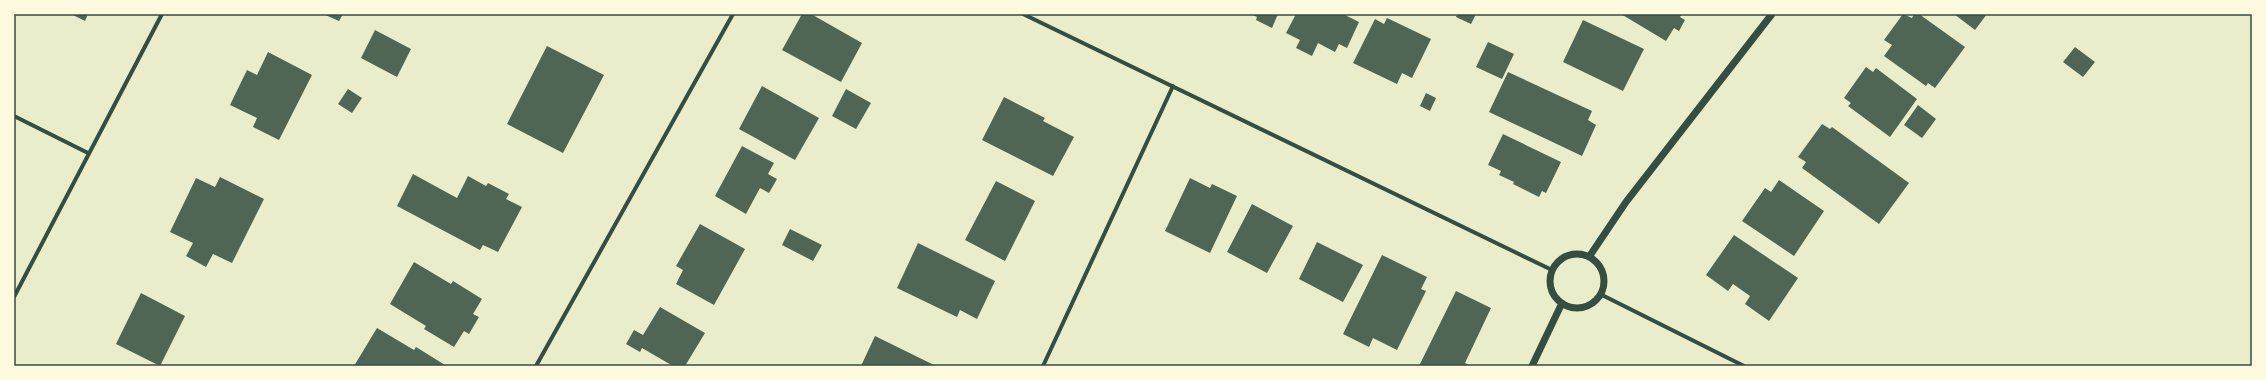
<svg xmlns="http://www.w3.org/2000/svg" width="2266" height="380" font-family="'PT Sans Narrow',sans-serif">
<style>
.building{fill:#4f6655}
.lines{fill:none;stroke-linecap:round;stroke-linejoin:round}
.minor{stroke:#344e41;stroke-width:4}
.tertiary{stroke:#344e41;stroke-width:7}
.neatline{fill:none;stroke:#344e41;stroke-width:1.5}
</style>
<rect width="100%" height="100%" fill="#e9edc9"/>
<path class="building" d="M 71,14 L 88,14 L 85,21 Z
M 323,14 L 343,14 L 339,21 Z
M 802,14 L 811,14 L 862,43 L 841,82 L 782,50 Z
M 1251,14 L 1278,14 L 1272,28 L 1256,20 L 1257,17 Z
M 1296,14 L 1343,14 L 1359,22 L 1347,48 L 1339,44 L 1335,52 L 1318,43 L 1312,56 L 1296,48 L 1300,40 L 1286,33 Z
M 1457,14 L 1476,14 L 1471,24 L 1456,17 Z
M 1621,14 L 1682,14 L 1680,17 L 1685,20 L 1679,31 L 1674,28 L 1666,41 Z
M 1903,14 L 1912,18 L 1914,14 L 1919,14 L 1965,47 L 1935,88 L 1928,83 L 1926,86 L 1884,56 L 1892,45 L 1884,40 Z
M 1954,14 L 1987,14 L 1975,30 Z
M 1387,18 L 1431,39 L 1412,78 L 1402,73 L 1397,84 L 1353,63 L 1375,19 L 1384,24 Z
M 1583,20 L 1644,49 L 1623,91 L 1563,62 Z
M 375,30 L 411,49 L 397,77 L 361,58 Z
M 1488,42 L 1514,54 L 1502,79 L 1476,67 Z
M 547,46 L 604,75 L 563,153 L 507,124 Z
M 2075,47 L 2095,62 L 2083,77 L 2063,62 Z
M 268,52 L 312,75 L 279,140 L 253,127 L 257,118 L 230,105 L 247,70 L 257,75 Z
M 1866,67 L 1873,72 L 1876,68 L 1917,99 L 1890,137 L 1848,106 L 1851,103 L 1844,98 Z
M 1508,72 L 1592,111 L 1588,120 L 1596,125 L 1582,156 L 1489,112 Z
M 762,86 L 819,118 L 795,160 L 739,129 Z
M 348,89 L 362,98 L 352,113 L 338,104 Z
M 846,89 L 871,103 L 856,129 L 832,116 Z
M 1426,93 L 1436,98 L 1430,111 L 1420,106 Z
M 1004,97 L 1045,118 L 1043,121 L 1074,137 L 1053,176 L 982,140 Z
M 1918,105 L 1936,119 L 1922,138 L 1904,125 Z
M 1822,124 L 1830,129 L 1832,127 L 1909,183 L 1879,224 L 1802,168 L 1806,162 L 1798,157 Z
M 1503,134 L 1561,162 L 1546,193 L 1542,191 L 1539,197 L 1513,184 L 1514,182 L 1499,175 L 1501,171 L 1488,165 Z
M 742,146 L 774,163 L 768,174 L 777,179 L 769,193 L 760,188 L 746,214 L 715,196 Z
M 413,174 L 457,198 L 468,176 L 486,186 L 488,183 L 509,194 L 506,199 L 522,207 L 498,252 L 483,245 L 480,250 L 397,206 Z
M 220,177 L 264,199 L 232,263 L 213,254 L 206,267 L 186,256 L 193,243 L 170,232 L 196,178 L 215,187 Z
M 1190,178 L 1210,188 L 1212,184 L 1237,196 L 1210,253 L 1165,231 Z
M 1779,180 L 1824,211 L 1794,256 L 1742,221 L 1765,188 L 1771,192 Z
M 996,181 L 1035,201 L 1005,261 L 965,240 Z
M 1252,204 L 1293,226 L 1267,273 L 1227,252 Z
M 700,224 L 745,249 L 714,305 L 676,284 L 683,270 L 676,266 Z
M 790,229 L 822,245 L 813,261 L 782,245 Z
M 1734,235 L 1798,278 L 1769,321 L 1745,304 L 1750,296 L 1733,284 L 1728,291 L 1706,275 Z
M 1317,242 L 1363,265 L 1343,302 L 1299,279 Z
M 918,243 L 995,281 L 977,319 L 960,310 L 957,317 L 897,288 Z
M 1382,255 L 1427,277 L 1421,289 L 1426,291 L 1397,350 L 1373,338 L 1369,347 L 1343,334 Z
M 414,262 L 451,284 L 453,281 L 482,299 L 473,314 L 479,317 L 469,334 L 464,331 L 454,347 L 424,329 L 426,326 L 390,304 Z
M 1456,291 L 1491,308 L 1465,363 L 1471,366 L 1419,366 Z
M 141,293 L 185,316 L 160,366 L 116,344 Z
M 660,307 L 705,333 L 685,366 L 673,366 L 642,348 L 640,352 L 626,344 L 634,330 L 643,335 Z
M 377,328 L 414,350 L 416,347 L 445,365 L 354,366 Z
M 875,336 L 934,365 L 933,366 L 861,366 Z"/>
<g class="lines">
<path class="minor" d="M 1023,14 L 1552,270
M 14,116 L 88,153
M 1600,294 L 1744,366
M 14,297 L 162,14
M 536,366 L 733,14
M 1043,366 L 1173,86"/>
<path class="tertiary" d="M1550 281a27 27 0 1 1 54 0a27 27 0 1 1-54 0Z
M 1589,257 L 1626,202 L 1772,14
M 1532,366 L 1562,303"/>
</g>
<rect width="2266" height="380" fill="none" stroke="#fefae0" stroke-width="30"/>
<rect x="15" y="15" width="2236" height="350" class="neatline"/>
</svg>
